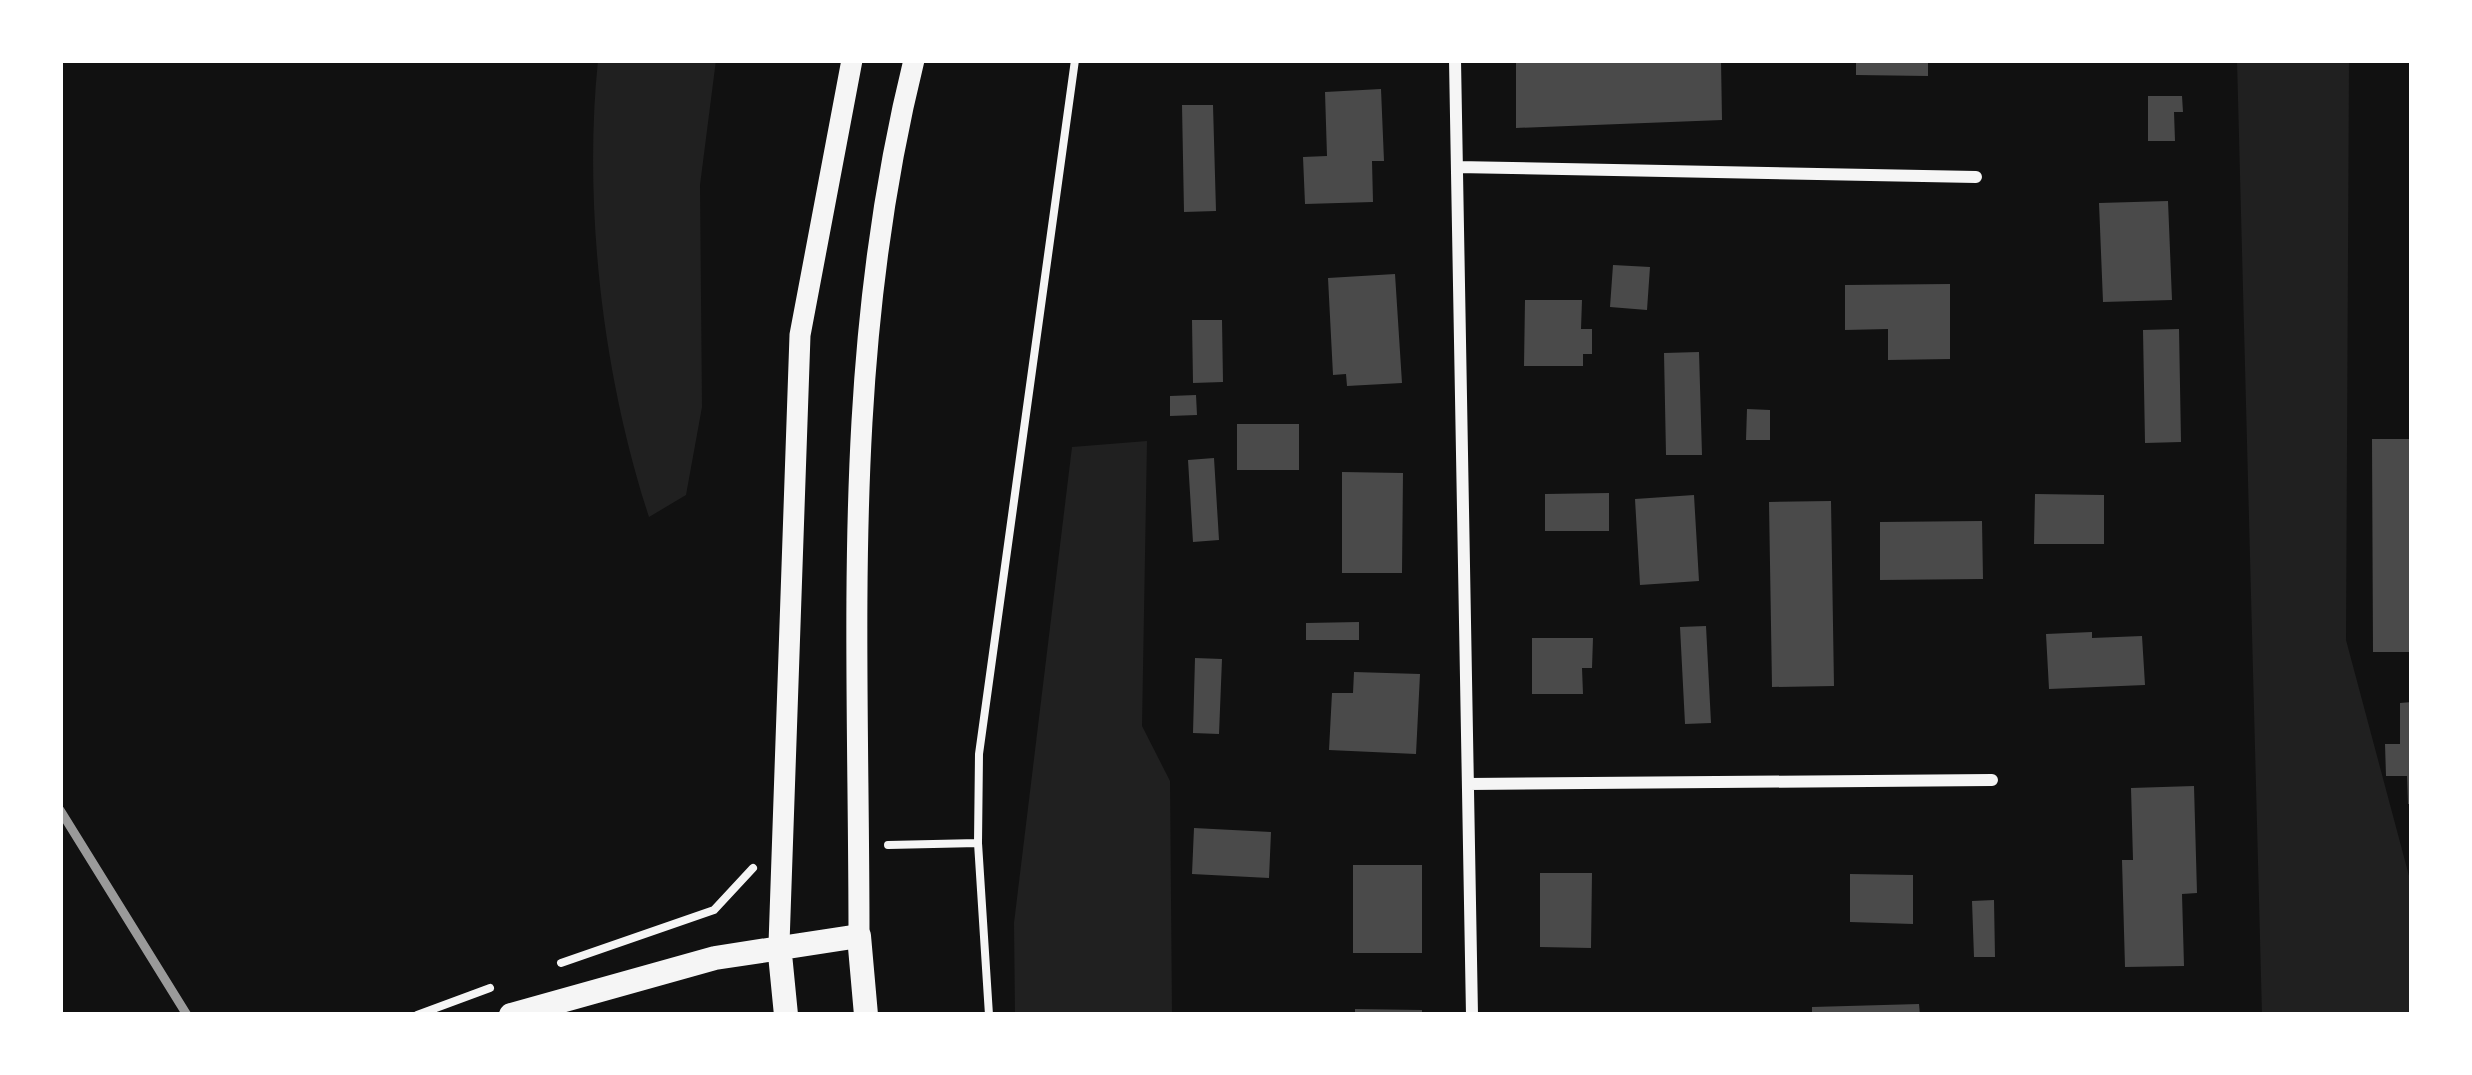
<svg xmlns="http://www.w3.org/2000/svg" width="2472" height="1075" font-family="'Asap Condensed',sans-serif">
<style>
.green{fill:#202020}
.building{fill:#4a4a4a}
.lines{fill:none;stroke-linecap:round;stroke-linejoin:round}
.path{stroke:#f5f5f5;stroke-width:8}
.minor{stroke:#f5f5f5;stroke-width:12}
.tertiary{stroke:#f5f5f5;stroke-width:21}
.secondary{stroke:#f5f5f5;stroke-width:24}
.rail{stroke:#9a9a9a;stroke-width:9}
</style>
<rect width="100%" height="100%" fill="#111"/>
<path class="green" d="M 598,60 L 716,60 L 700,185 L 702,407 L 686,495 L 649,517 C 603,376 583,208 598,60 Z
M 2237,60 L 2349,60 L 2346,640 L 2412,887 L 2412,1015 L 2262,1015 Z
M 1147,441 L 1142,726 L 1170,781 L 1172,1015 L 1015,1015 L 1014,923 L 1072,447 Z"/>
<path class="building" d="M 1516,60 L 1721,60 L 1722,120 L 1516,128 Z
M 1856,60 L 1928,60 L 1928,76 L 1856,75 Z
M 1381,89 L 1384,161 L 1372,161 L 1373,202 L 1305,204 L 1303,157 L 1327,156 L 1325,92 Z
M 2148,96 L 2182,96 L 2183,112 L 2174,112 L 2175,141 L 2148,141 Z
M 1182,105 L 1213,105 L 1216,211 L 1184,212 Z
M 2168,201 L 2172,300 L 2103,302 L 2099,203 Z
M 1613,265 L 1650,267 L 1647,310 L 1610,307 Z
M 1395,274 L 1402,383 L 1347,386 L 1346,374 L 1333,375 L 1328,278 Z
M 1950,284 L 1950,359 L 1888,360 L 1888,329 L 1845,330 L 1845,285 Z
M 1525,300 L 1582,300 L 1581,329 L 1592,329 L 1592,354 L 1583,354 L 1583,366 L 1524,366 Z
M 1192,320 L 1222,320 L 1223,382 L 1193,383 Z
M 2179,329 L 2181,442 L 2145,443 L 2143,330 Z
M 1699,352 L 1702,455 L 1666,455 L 1664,353 Z
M 1196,395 L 1197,415 L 1170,416 L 1170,396 Z
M 1747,409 L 1770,410 L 1770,440 L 1746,440 Z
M 1237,424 L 1299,424 L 1299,470 L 1237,470 Z
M 2372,439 L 2412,439 L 2412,652 L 2373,652 Z
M 1214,458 L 1219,540 L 1193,542 L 1188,460 Z
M 1342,472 L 1403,473 L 1402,573 L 1342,573 Z
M 1609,493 L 1609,531 L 1545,531 L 1545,494 Z
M 2035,494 L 2104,495 L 2104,544 L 2034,544 Z
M 1694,495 L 1699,581 L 1640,585 L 1635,499 Z
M 1831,501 L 1834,686 L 1772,687 L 1769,502 Z
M 1982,521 L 1983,579 L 1880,580 L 1880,522 Z
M 1359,622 L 1359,640 L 1306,640 L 1306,623 Z
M 1706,626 L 1711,723 L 1685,724 L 1680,627 Z
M 2092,632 L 2092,638 L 2142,636 L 2145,685 L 2049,689 L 2046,634 Z
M 1532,638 L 1593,638 L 1592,668 L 1582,668 L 1583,694 L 1532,694 Z
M 1195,658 L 1222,659 L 1219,734 L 1193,733 Z
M 1354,672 L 1420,674 L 1416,754 L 1329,750 L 1332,693 L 1353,693 Z
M 2412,702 L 2412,804 L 2408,804 L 2407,776 L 2386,776 L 2385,744 L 2400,744 L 2400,703 Z
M 2194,786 L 2197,893 L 2182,894 L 2184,966 L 2125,967 L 2122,860 L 2133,860 L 2131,788 Z
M 1194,828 L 1271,832 L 1269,878 L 1192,874 Z
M 1353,865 L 1422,865 L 1422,953 L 1353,953 Z
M 1540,873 L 1592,873 L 1591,948 L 1540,947 Z
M 1850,874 L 1913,875 L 1913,924 L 1850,922 Z
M 1994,900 L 1995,957 L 1974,957 L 1972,901 Z
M 1919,1004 L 1920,1015 L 1812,1015 L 1812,1007 Z
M 1355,1009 L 1422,1010 L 1422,1015 L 1355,1015 Z"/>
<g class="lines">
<path class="path" d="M 978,843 L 979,754 L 1075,60
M 888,845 L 978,843 L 989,1015
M 561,963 L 714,910 L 753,868
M 417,1015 L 490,988"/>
<path class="minor" d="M 1455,60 L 1472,1015
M 1457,167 L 1976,177
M 1468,784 L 1992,780"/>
<path class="tertiary" d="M 859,936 C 859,633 840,358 914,60
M 779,944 L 800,335 L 852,60"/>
<path class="secondary" d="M 779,944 L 786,1015
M 511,1015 L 715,958 L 859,936 L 866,1015"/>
<path class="rail" d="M 60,810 L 187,1015"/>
</g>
<rect width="2472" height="1075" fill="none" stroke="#ffffff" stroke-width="126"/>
</svg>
